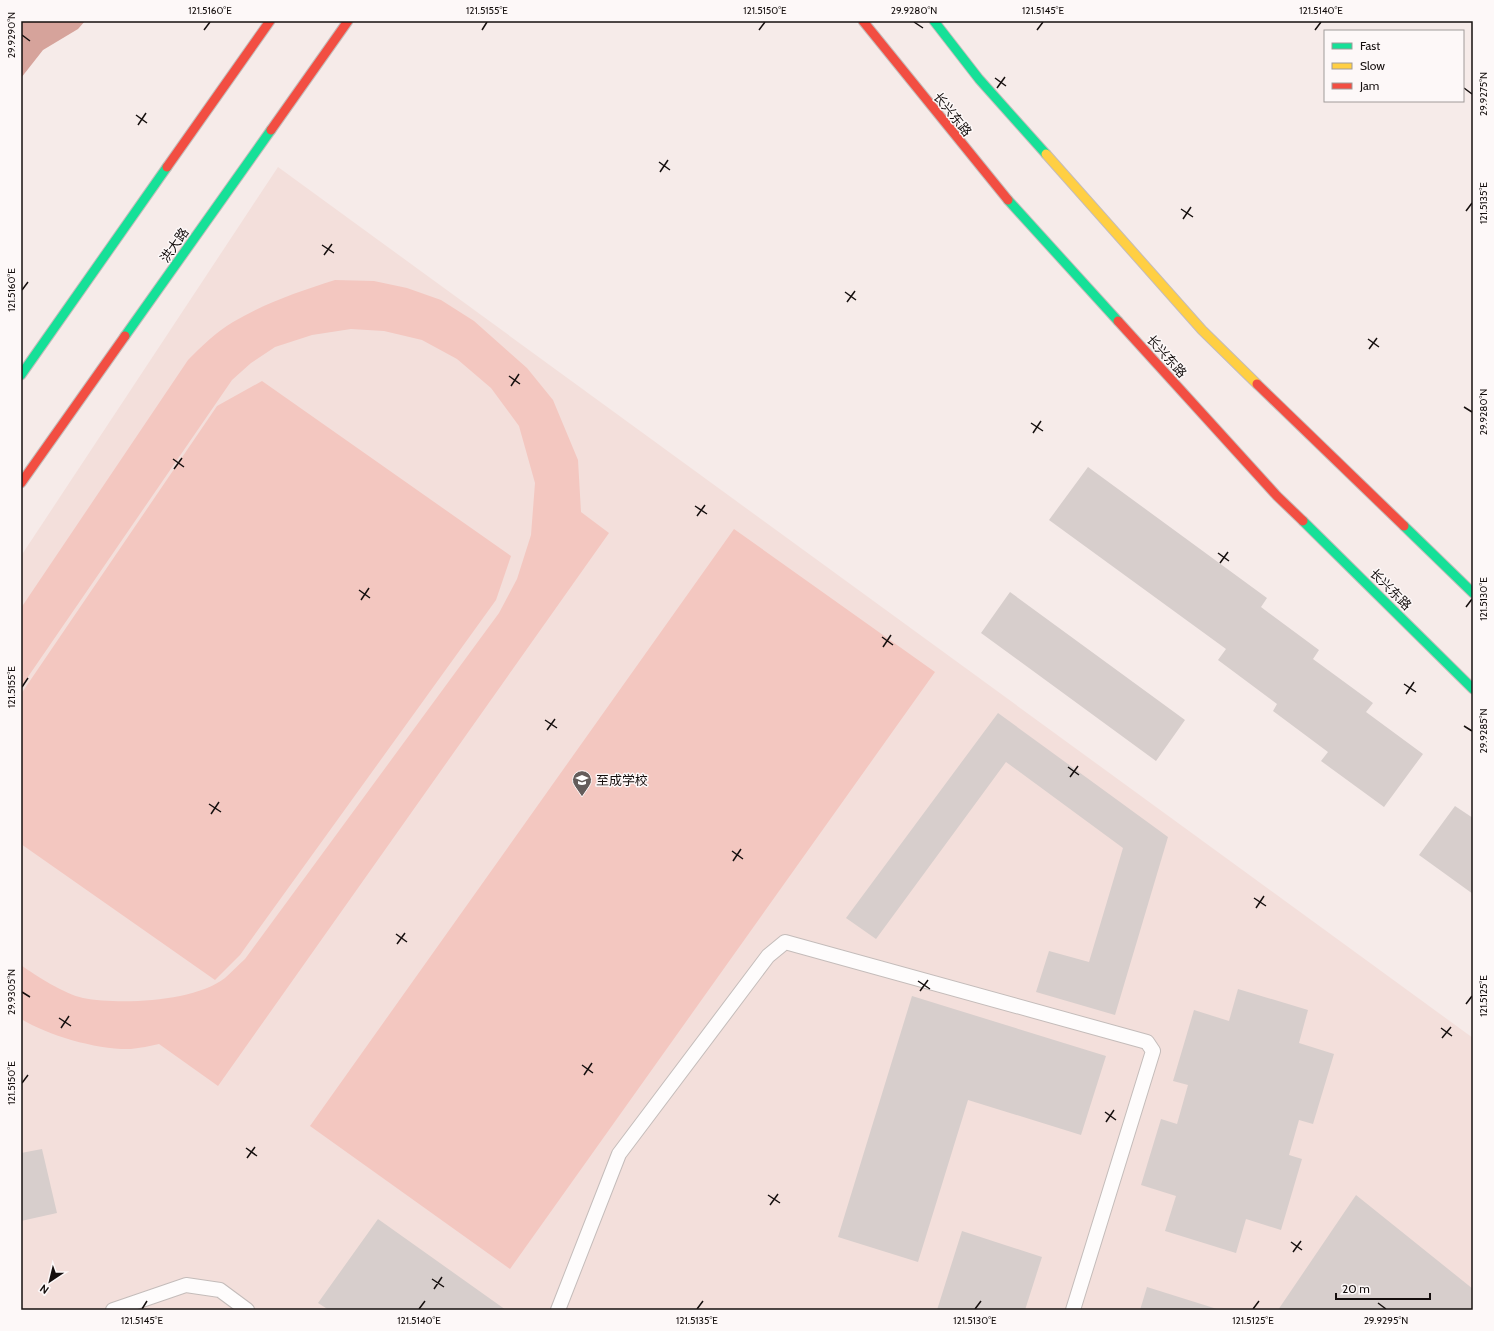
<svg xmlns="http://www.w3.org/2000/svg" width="1494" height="1331" font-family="Cabin,'Noto Sans SC',sans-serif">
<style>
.built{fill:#f3dfdb}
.green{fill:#f3c7c0}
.water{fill:#d6a39b}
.building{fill:#d7cecc}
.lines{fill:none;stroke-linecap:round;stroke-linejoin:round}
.lane-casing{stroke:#c4bcba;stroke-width:16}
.fast-casing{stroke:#c4bcba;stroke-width:11}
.slow-casing{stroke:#c4bcba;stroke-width:11}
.jam-casing{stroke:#c4bcba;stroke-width:11}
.lane{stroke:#fefcfc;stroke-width:14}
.fast{stroke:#16e098;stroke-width:9}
.slow{stroke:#ffcf43;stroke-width:9}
.jam{stroke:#f24e42;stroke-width:9}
.ticks{fill:none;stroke:#150f0e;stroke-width:1.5}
.labels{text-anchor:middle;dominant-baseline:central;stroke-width:3;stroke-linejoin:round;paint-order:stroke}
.street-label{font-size:13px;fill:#150f0e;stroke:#fdf8f8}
.poi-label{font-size:13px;fill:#150f0e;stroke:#fdf8f8;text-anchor:start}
.neatline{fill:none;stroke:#150f0e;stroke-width:1.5}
.ticks-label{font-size:10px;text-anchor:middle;fill:#150f0e}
</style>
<rect width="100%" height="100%" fill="#f6ebe9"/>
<path class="built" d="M 278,167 L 1473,1038 L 1473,1310 L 21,1310 L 21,556 Z"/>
<path class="green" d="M 335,280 L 374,281 L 407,288 L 441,300 L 474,321 L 527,368 L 553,400 L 578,460 L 581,512 L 609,533 L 218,1086 L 159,1044 C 150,1046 140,1048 131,1049 C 98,1050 49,1036 21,1019 L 21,965 C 36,976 65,994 83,998 C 120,1005 194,1002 225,978 C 232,972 238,965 245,959 L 499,613 L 517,579 L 531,535 L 535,483 L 519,426 L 491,388 L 457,359 L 422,340 L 384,331 L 351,329 L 312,335 L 275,347 L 251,363 L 232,380 L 21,687 L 21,608 L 188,360 C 202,346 216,332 233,322 C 265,303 300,291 335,280 Z
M 262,381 L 511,556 L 496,600 L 240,955 L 215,980 L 21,844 L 21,694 L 217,406 Z
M 734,529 L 935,672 L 510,1269 L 310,1126 Z"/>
<path class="water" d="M 21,21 L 85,21 L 78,29 L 43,50 L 21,78 Z"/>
<path class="building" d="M 1088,467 L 1267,598 L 1261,607 L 1319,650 L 1313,659 L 1373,703 L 1366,712 L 1423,754 L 1384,807 L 1321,761 L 1328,752 L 1273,711 L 1277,704 L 1218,660 L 1226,649 L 1049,520 Z
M 1010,592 L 1185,720 L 1156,761 L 981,633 Z
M 998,713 L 1168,837 L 1115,1015 L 1036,992 L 1049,951 L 1089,962 L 1123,848 L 1006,762 L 876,939 L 846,918 Z
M 1455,806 L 1473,818 L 1473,894 L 1419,855 Z
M 1238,989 L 1308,1010 L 1299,1043 L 1334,1054 L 1313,1124 L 1299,1120 L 1289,1155 L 1302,1159 L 1281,1230 L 1246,1219 L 1236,1253 L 1165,1231 L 1176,1196 L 1141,1185 L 1161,1119 L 1177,1124 L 1188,1085 L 1173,1081 L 1194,1010 L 1229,1021 Z
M 912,996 L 1106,1056 L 1081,1135 L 968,1100 L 918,1262 L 838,1237 Z
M 42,1149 L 57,1213 L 21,1221 L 21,1153 Z
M 1356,1195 L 1473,1289 L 1473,1310 L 1278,1310 Z
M 378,1219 L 506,1310 L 329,1310 L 318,1303 Z
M 962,1231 L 1042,1257 L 1025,1310 L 937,1310 Z
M 1147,1287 L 1217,1309 L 1217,1310 L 1140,1310 Z"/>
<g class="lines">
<g class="lane-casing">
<path id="lane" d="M 113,1310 L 186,1285 L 220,1290 L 247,1310
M 558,1310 L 619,1154 L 768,956 L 785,942 L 1147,1042 L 1153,1051 L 1073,1310"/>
</g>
<g class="fast-casing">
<path id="fast" d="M 934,21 L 979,79 L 1046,154
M 1008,200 L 1118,321
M 125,336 L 271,130
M 21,375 L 167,167
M 1303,521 L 1473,689
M 1404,526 L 1473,593"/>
</g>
<g class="slow-casing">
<path id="slow" d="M 1046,154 L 1202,330 L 1257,384"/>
</g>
<g class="jam-casing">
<path id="jam" d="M 863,21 L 1008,200
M 271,130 L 348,21
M 167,167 L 270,21
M 1118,321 L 1277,496 L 1303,521
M 1257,384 L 1404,526
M 21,483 L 125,336"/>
</g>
<use href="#lane" class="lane"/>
<use href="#fast" class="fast"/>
<use href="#slow" class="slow"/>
<use href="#jam" class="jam"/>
</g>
<path class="ticks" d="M 914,22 L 923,28M 204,30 L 210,22M 482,30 L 487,22M 759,30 L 765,22M 1037,30 L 1043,22M 1315,30 L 1321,22M 22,35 L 30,41M 995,78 L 1006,86M 997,88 L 1005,77M 1464,88 L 1472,94M 136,115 L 147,123M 138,125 L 146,113M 659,162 L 670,170M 660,172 L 668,160M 1181,209 L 1193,217M 1466,211 L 1472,203M 1183,219 L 1191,207M 322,245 L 334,253M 324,255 L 332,244M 22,290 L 28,282M 845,292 L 856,300M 847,302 L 855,291M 1368,339 L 1379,347M 1369,349 L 1377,338M 509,376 L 520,384M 511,386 L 519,374M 1464,407 L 1472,412M 1031,423 L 1043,431M 1033,433 L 1041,421M 173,459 L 184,467M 174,469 L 182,458M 695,506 L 707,514M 697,516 L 705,505M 1218,553 L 1229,561M 1220,563 L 1228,552M 359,590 L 370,598M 361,600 L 369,588M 1466,607 L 1472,599M 882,637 L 893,645M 883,647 L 891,635M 1404,684 L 1416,692M 22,687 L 28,678M 1406,694 L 1414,682M 545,720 L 557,728M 1464,726 L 1472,731M 547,730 L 555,719M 1068,767 L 1079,775M 1070,777 L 1078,766M 209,804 L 221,812M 211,814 L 219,802M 732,851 L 743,859M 733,861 L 741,849M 1254,898 L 1266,906M 1256,908 L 1264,896M 396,934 L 407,942M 397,944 L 405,933M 918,981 L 930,989M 920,991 L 928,980M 22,992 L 30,997M 1466,1004 L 1472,996M 59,1018 L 71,1026M 61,1028 L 69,1016M 1441,1028 L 1452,1036M 1442,1038 L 1451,1027M 582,1065 L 593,1073M 584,1075 L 592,1063M 22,1083 L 28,1075M 1105,1112 L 1116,1120M 1106,1122 L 1114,1110M 246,1148 L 257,1156M 247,1158 L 255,1147M 768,1195 L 780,1203M 770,1205 L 778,1194M 1291,1242 L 1302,1250M 1293,1252 L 1301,1241M 432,1279 L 444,1287M 434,1289 L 442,1277M 1378,1303 L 1386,1309M 142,1309 L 147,1301M 419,1309 L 425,1301M 697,1309 L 703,1301M 975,1309 L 981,1301M 1253,1309 L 1259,1301"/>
<defs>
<g id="school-pin" transform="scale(1)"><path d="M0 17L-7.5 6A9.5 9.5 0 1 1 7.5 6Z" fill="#645c5b" stroke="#fdf8f8"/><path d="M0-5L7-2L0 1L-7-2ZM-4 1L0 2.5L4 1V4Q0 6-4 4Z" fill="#fff"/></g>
</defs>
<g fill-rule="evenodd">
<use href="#school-pin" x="582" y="780"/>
</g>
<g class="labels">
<g class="street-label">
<text transform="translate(953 114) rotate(51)">长兴东路</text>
<text transform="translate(174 245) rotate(-55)">洪大路</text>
<text transform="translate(1167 356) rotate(48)">长兴东路</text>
<text transform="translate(1391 589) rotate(45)">长兴东路</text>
</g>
<g class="poi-label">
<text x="596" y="780">至成学校</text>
</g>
</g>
<rect width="1494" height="1331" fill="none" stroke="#fdf8f8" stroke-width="44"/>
<rect x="1324" y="30" width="140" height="72" fill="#fdf8f8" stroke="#a09b9a"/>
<rect x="1332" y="43" width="20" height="6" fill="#16e098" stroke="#a09b9a"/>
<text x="1360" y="50" font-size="12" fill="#150f0e">Fast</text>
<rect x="1332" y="63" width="20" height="6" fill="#ffcf43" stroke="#a09b9a"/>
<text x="1360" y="70" font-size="12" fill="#150f0e">Slow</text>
<rect x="1332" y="83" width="20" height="6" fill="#f24e42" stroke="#a09b9a"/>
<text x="1360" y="90" font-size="12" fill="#150f0e">Jam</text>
<g transform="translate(50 1281) rotate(215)" stroke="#fdf8f8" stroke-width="3" paint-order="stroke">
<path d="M0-3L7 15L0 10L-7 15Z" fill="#150f0e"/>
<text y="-6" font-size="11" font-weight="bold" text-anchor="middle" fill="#150f0e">N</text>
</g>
<path d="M1336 1293v6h94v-6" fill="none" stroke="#150f0e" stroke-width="2"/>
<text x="1342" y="1293" font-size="12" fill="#150f0e" stroke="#fdf8f8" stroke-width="3" paint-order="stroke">20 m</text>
<rect x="22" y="22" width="1450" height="1287" class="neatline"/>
<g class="ticks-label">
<text x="210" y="14">121.5160°E</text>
<text x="487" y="14">121.5155°E</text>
<text x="765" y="14">121.5150°E</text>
<text x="914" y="14">29.9280°N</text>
<text x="1043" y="14">121.5145°E</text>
<text x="1321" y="14">121.5140°E</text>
<text transform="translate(11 35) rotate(-90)" y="4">29.9290°N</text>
<text transform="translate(1483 94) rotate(-90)" y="4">29.9275°N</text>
<text transform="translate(1483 203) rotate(-90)" y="4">121.5135°E</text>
<text transform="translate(11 290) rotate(-90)" y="4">121.5160°E</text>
<text transform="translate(1483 412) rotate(-90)" y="4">29.9280°N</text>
<text transform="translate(1483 599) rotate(-90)" y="4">121.5130°E</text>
<text transform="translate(11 687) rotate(-90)" y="4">121.5155°E</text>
<text transform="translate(1483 731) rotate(-90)" y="4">29.9285°N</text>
<text transform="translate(11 992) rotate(-90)" y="4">29.9305°N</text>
<text transform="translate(1483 996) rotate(-90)" y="4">121.5125°E</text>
<text transform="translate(11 1083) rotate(-90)" y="4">121.5150°E</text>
<text x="142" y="1324">121.5145°E</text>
<text x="419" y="1324">121.5140°E</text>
<text x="697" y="1324">121.5135°E</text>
<text x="975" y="1324">121.5130°E</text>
<text x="1253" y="1324">121.5125°E</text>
<text x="1386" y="1324">29.9295°N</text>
</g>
</svg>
